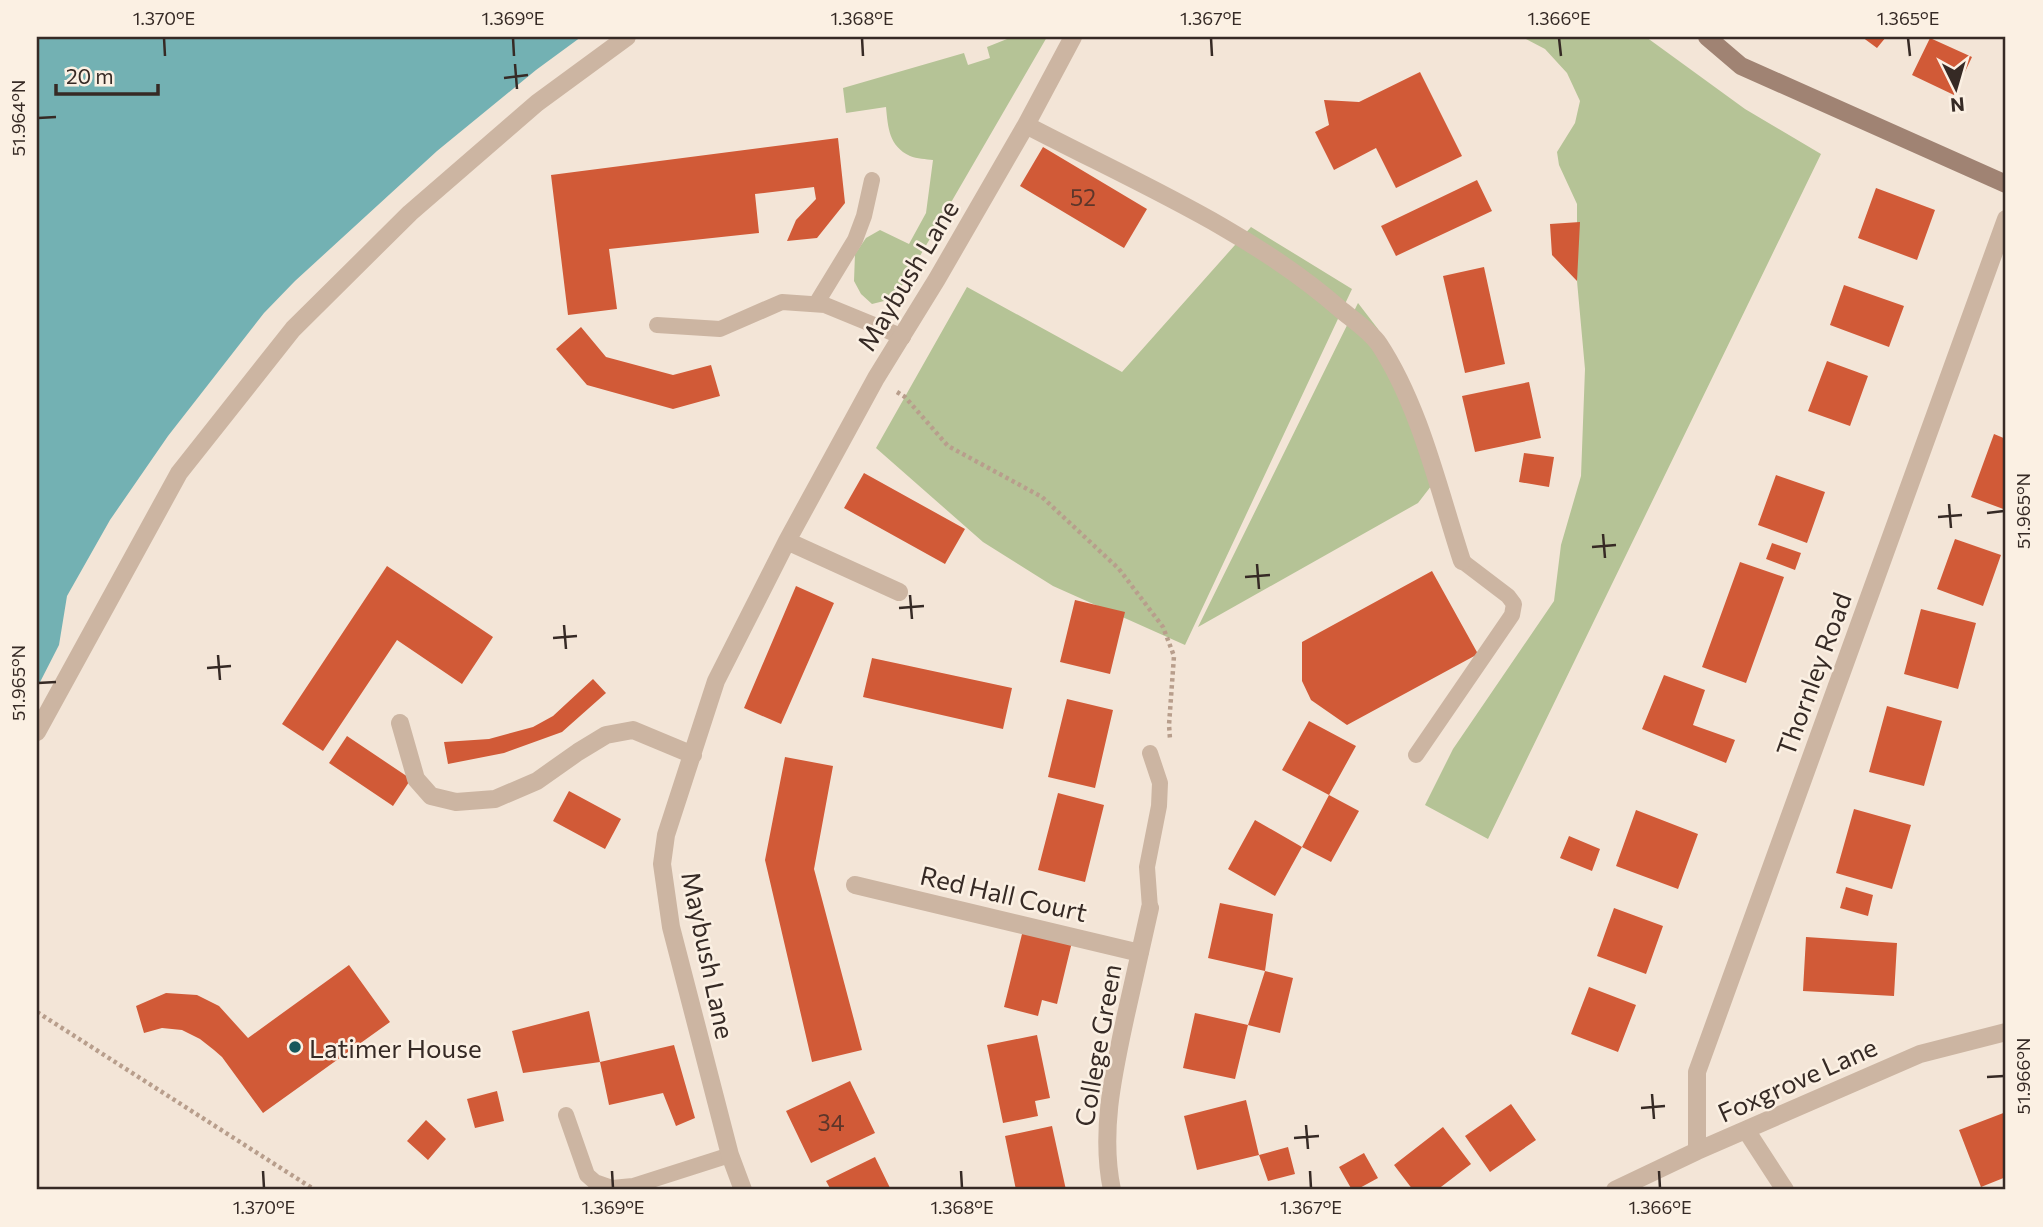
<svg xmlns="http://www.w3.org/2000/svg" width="2043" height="1227" font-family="Commissioner,sans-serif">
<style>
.green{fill:#b5c396}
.water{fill:#73b1b3}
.building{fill:#d15a37}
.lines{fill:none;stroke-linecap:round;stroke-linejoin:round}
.path{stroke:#b89e8c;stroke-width:4.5;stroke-dasharray:3.5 3.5;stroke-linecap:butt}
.lane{stroke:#ccb5a2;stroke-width:16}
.street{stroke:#ccb5a2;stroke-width:18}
.secondary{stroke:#a08373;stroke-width:18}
.ticks{fill:none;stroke:#362a25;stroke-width:2.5}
.poi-dot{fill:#17575b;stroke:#fbf0e3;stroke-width:2.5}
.labels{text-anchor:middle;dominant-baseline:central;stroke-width:5;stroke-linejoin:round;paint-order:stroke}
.number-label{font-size:23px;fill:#5d362a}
.street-label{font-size:26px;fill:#362a25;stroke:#fbf0e3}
.poi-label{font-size:26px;fill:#362a25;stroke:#fbf0e3;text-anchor:start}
.neatline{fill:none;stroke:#362a25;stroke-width:2.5}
.ticks-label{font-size:18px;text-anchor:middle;fill:#362a25}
</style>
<rect width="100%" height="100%" fill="#f3e5d7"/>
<path class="green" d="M 1012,37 L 1047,37 L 906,280 L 892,299 L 872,304 L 861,294 L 854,281 L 855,254 L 866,238 L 880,230 L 909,244 L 926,213 L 933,160 C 926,159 917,159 910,156 C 889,146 888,128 886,107 L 846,113 L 843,88 L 964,53 L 968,65 L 990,58 L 987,47 Z
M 1522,37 L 1646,37 L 1745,109 L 1821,154 L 1488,839 L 1425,805 L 1453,749 L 1554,601 L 1561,545 L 1581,476 L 1585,369 L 1577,281 L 1577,204 L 1559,165 L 1557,152 L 1575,123 L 1580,101 L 1567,73 L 1545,49 Z
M 1251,227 L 1352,289 L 1185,645 L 1053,586 L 983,542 L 876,448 L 967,287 L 1122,372 Z
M 1358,303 L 1378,329 L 1435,481 L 1418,503 L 1198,627 Z"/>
<path class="water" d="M 37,37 L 581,37 L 536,70 L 437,151 L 295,281 L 264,313 L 168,436 L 110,520 L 67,596 L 59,645 L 37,688 Z"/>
<path class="building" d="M 1862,37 L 1886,37 L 1877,48 Z
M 1930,38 L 1972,57 L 1954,95 L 1912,75 Z
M 1420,72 L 1462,156 L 1396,188 L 1376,148 L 1334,170 L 1315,132 L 1329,125 L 1324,100 L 1359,102 Z
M 838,138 L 845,203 L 817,238 L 787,241 L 796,220 L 816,199 L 814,187 L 755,194 L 759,233 L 609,249 L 617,309 L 568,315 L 551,175 Z
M 1043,147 L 1147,209 L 1124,248 L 1020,186 Z
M 1477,180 L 1492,211 L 1396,256 L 1381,226 Z
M 1876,188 L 1935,210 L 1917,260 L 1858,238 Z
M 1580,222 L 1577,281 L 1552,255 L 1550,224 Z
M 1484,267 L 1505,364 L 1465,373 L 1443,276 Z
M 1844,285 L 1904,306 L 1889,347 L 1830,325 Z
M 581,327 L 606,357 L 673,375 L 711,365 L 720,396 L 673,409 L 587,385 L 556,349 Z
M 1827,361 L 1868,376 L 1850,426 L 1808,411 Z
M 1529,382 L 1541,438 L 1475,452 L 1462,396 Z
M 1994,434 L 2006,439 L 2006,510 L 1971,497 Z
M 1524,453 L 1554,457 L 1549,487 L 1519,482 Z
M 864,473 L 965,529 L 945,564 L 844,508 Z
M 1776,475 L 1825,492 L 1807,543 L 1758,525 Z
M 1955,539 L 2001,555 L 1983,606 L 1937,589 Z
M 1772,543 L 1801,553 L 1795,570 L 1766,559 Z
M 1740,562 L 1784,577 L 1746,683 L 1702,667 Z
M 387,566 L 493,637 L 462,684 L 397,640 L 323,751 L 282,724 Z
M 1432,571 L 1478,654 L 1347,725 L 1311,700 L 1302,681 L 1302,642 Z
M 796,586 L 834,603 L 781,724 L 744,708 Z
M 1075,600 L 1125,612 L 1110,674 L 1060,662 Z
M 1921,609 L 1976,623 L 1958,689 L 1904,674 Z
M 872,658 L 1012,688 L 1003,729 L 863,697 Z
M 1664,675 L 1705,690 L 1693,725 L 1735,740 L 1726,763 L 1642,729 Z
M 593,679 L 606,693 L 562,732 L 504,753 L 448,764 L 444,742 L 489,739 L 533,727 L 553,716 Z
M 1067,699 L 1113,710 L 1095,788 L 1048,777 Z
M 1887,706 L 1942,721 L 1924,786 L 1869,772 Z
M 1309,721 L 1356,746 L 1329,795 L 1282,770 Z
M 347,736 L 411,779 L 393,806 L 329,763 Z
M 785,757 L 833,766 L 814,869 L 862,1050 L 812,1062 L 765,860 Z
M 569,791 L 621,819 L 605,849 L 553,821 Z
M 1058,793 L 1104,805 L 1085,882 L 1038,870 Z
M 1329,795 L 1359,811 L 1331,862 L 1302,847 Z
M 1854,809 L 1911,825 L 1892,889 L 1836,873 Z
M 1636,810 L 1698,834 L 1678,889 L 1616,866 Z
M 1255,820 L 1302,847 L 1275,896 L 1228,869 Z
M 1569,836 L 1600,849 L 1592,871 L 1560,858 Z
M 1846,887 L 1873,895 L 1868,916 L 1840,908 Z
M 1220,903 L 1273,914 L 1265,971 L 1208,958 Z
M 1614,908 L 1663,926 L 1646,974 L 1597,956 Z
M 1023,930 L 1072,942 L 1057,1004 L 1042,1000 L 1038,1016 L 1004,1007 Z
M 1806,937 L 1897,943 L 1894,996 L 1803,991 Z
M 349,965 L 390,1022 L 263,1113 L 222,1057 L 214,1050 L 200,1039 L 182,1030 L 162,1028 L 144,1033 L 136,1006 L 166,993 L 197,995 L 219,1006 L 248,1038 Z
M 1265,971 L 1293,978 L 1280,1033 L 1248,1025 Z
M 1589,987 L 1636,1005 L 1618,1052 L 1571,1034 Z
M 589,1011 L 600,1062 L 674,1045 L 695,1118 L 676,1126 L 663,1093 L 609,1105 L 600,1062 L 523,1073 L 512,1031 Z
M 1195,1013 L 1248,1025 L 1235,1079 L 1183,1068 Z
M 1037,1035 L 1050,1098 L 1035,1101 L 1038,1116 L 1003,1123 L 987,1045 Z
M 850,1081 L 875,1133 L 811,1163 L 786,1111 Z
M 497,1091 L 504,1121 L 475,1128 L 467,1099 Z
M 1246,1100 L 1259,1155 L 1288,1147 L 1295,1174 L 1268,1181 L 1259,1155 L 1197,1170 L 1184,1116 Z
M 1511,1104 L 1536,1140 L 1490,1172 L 1465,1136 Z
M 2006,1112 L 2006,1177 L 1981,1187 L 1959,1130 Z
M 426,1120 L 446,1139 L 428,1160 L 407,1141 Z
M 1052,1126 L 1066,1190 L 1016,1190 L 1005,1136 Z
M 1443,1127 L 1471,1164 L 1437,1190 L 1413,1190 L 1394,1165 Z
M 1364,1153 L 1378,1178 L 1356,1190 L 1352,1190 L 1339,1167 Z
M 875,1157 L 891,1190 L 831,1190 L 826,1181 Z"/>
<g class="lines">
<path class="path" d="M 897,392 L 905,397 L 948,446 L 1042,497 L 1119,569 L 1163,627 L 1174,656 L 1169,725 L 1170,739
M 37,1012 L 315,1190"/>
<path class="lane" d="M 816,304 L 855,240 L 864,216 L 872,180
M 657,325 L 720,329 L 782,302 L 825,305 L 903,337
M 1416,755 L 1512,615 L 1514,604 L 1508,596 L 1462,561
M 1150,908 L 1147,867 L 1159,806 L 1160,783 L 1150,753
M 566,1115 L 587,1175 L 595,1182 L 612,1188 L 633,1186 L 730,1155"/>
<path class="street" d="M 1026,125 C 1131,180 1250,230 1340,309 C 1352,319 1370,331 1379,344 C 1420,406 1439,491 1462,561
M 787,541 L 899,592
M 400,723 L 416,779 L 431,796 L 456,802 L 495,799 L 537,781 L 578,752 L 606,735 L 633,730 L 693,755
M 37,732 L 179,473 L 293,329 L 410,213 L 537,103 L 627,37
M 855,885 L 1140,953
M 1746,1130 L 1785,1190
M 1697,1151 L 1697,1072 L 2006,219
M 743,1190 L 730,1155 L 671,927 L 662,864 L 666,835 L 716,681 L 787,541 L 876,378 L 937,279 L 1026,125 L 1073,37
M 1112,1190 C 1100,1133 1113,1075 1125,1019 C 1133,982 1142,945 1150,908
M 1615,1190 L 1697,1151 L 1920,1054 L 2006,1032"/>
<path class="secondary" d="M 1707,37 L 1741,66 L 2006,184"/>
</g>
<path class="ticks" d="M 164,38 L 165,56M 513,38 L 514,56M 862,38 L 863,56M 1211,38 L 1212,56M 1559,38 L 1561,56M 1908,38 L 1910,56M 515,64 L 517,89M 504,78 L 528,75M 38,118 L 56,117M 1949,504 L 1951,528M 1987,513 L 2004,511M 1938,517 L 1962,515M 1603,534 L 1605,558M 1592,547 L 1616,545M 1257,564 L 1259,589M 1245,577 L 1270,575M 910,595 L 912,619M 899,608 L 924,606M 564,625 L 566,649M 553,638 L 577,636M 218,655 L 220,680M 207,668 L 231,666M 38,683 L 56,682M 1987,1077 L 2004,1076M 1652,1094 L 1654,1119M 1641,1108 L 1665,1106M 1306,1125 L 1308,1149M 1294,1138 L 1319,1136M 263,1171 L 264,1188M 612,1171 L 613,1188M 961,1171 L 962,1188M 1310,1171 L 1311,1188M 1659,1171 L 1660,1188"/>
<circle class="poi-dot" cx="295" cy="1047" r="7"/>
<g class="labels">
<g class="number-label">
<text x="1083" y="197">52</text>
<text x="831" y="1122">34</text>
</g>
<g class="street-label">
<text transform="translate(907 275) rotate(-59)">Maybush Lane</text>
<text transform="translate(1813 674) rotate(-70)">Thornley Road</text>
<text transform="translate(1004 893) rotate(13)">Red Hall Court</text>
<text transform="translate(709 955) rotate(78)">Maybush Lane</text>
<text transform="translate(1097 1045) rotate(-80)">College Green</text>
<text transform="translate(1797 1079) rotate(-24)">Foxgrove Lane</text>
</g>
<g class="poi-label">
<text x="309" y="1047">Latimer House</text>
</g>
</g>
<rect width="2043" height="1227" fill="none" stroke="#fbf0e3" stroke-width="77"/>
<g transform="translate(1956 88) rotate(175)" stroke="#fbf0e3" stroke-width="5" paint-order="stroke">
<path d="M0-5L12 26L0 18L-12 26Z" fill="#362a25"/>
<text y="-10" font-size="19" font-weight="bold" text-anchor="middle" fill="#362a25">N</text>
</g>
<path d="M56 84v10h102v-10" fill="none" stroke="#362a25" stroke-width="3.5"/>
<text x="66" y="84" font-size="21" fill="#362a25" stroke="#fbf0e3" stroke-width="5" paint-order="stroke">20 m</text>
<rect x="38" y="38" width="1966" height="1150" class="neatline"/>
<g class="ticks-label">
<text x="164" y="25">1.370°E</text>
<text x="513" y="25">1.369°E</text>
<text x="862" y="25">1.368°E</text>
<text x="1211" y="25">1.367°E</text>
<text x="1559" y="25">1.366°E</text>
<text x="1908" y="25">1.365°E</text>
<text transform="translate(19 118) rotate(-90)" y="6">51.964°N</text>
<text transform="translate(2024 511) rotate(-90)" y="6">51.965°N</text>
<text transform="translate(19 683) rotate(-90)" y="6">51.965°N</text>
<text transform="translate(2024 1076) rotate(-90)" y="6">51.966°N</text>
<text x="264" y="1214">1.370°E</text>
<text x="613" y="1214">1.369°E</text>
<text x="962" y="1214">1.368°E</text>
<text x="1311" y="1214">1.367°E</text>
<text x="1660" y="1214">1.366°E</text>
</g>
</svg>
